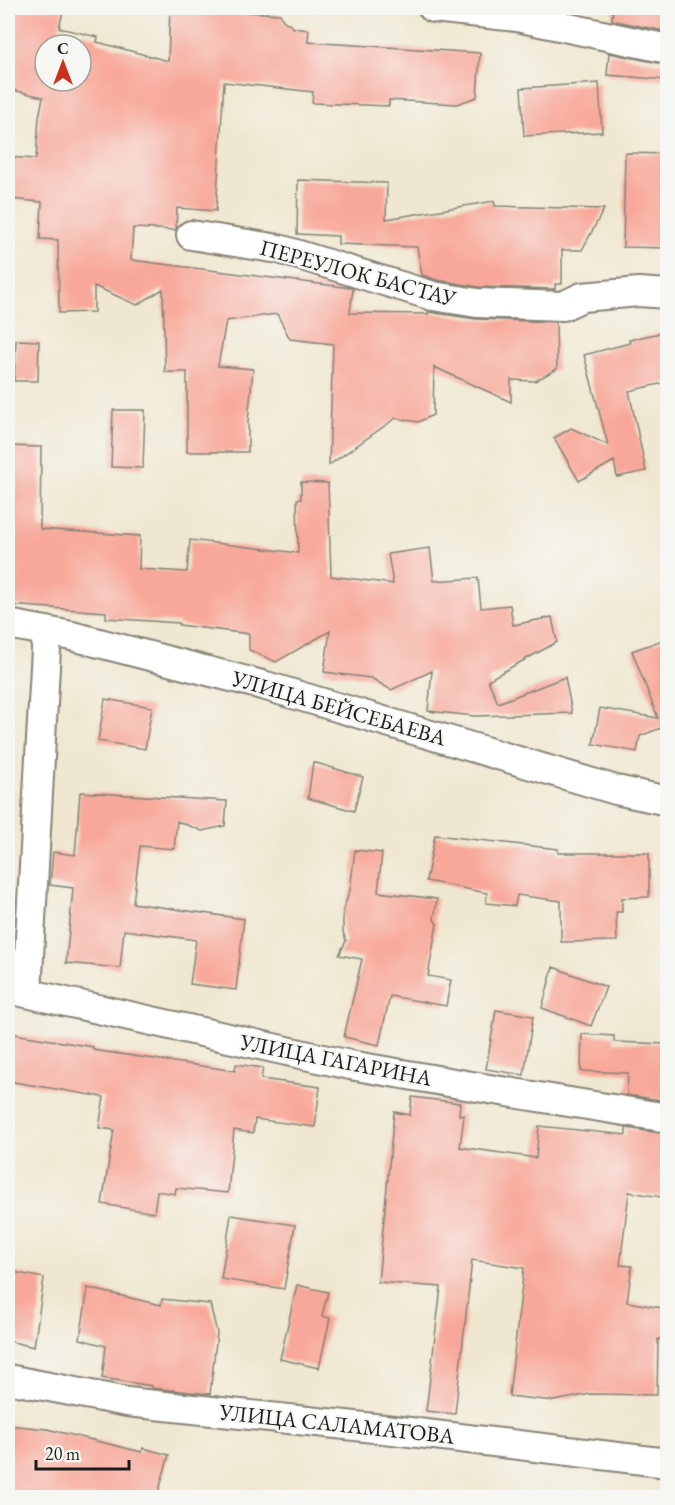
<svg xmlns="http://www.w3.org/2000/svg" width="675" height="1505" font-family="'EB Garamond',serif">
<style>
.building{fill:#f8a89a;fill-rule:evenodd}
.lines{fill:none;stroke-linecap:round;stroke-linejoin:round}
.street-casing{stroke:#868276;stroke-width:32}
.street{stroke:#fff;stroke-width:28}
.labels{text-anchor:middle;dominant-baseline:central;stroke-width:4.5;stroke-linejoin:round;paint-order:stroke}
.street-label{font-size:22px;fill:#1c1c1c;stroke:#f6f6f2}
</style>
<rect width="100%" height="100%" fill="#f6f6f2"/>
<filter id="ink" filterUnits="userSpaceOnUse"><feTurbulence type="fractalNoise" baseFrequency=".0167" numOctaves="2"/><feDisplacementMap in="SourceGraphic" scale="12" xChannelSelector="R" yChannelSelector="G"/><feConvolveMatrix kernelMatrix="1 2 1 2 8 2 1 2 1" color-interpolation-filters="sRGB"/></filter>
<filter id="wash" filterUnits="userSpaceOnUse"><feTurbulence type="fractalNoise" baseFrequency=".008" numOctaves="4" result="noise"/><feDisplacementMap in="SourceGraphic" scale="24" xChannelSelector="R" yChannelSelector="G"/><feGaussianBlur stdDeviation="1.35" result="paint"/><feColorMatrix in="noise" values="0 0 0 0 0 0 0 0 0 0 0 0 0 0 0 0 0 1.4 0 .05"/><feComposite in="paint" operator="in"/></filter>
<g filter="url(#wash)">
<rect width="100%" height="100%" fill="#efe7cf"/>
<g id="blocks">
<path class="building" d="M 8,8 L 64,8 L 59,28 L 98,37 L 97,42 L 168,61 L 170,8 L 248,8 L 248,12 L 280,14 L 283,20 L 294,28 L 309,30 L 308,42 L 480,53 L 477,97 L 457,104 L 389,100 L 389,106 L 312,103 L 313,92 L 224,82 L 216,211 L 177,208 L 176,230 L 133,228 L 131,260 L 351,288 L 353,289 L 350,313 L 428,314 L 428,312 L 476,319 L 556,322 L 557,369 L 535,381 L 511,380 L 511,402 L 434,367 L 433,415 L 418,422 L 396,418 L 329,465 L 333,344 L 290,339 L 277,314 L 226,321 L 218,366 L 253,369 L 248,422 L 248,452 L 187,452 L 187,372 L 165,372 L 163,289 L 137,305 L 94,286 L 94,312 L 59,313 L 58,240 L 40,239 L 42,202 L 10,199 L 10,194 L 8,194 L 8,157 L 36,159 L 39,117 L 43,97 L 8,89 L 13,69 L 8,68 ZM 45,45 L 81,45 L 81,81 L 45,81 Z
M 613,8 L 668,8 L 668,32 L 612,20 Z
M 609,53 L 668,65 L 668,80 L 607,75 Z
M 599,83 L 602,132 L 524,136 L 521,88 Z
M 625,153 L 668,154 L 668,248 L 623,247 Z
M 298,180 L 387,183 L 386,219 L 494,201 L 495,206 L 604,209 L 582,250 L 562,250 L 562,284 L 555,284 L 555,289 L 479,287 L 437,280 L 422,275 L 417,247 L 338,244 L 338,236 L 297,234 Z
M 668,331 L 668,382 L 629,391 L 646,471 L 617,477 L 614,461 L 579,481 L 554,438 L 571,428 L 608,445 L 584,355 L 630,343 L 629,340 Z
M 16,340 L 39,341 L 38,381 L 14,381 Z
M 113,410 L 145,410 L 143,468 L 111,467 Z
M 8,446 L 41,447 L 40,529 L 140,536 L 139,569 L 187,572 L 190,540 L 298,553 L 297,499 L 301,499 L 301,482 L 328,483 L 331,576 L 393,584 L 388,554 L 430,548 L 434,581 L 478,578 L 481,608 L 510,605 L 513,625 L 552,617 L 557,642 L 488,680 L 498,703 L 565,677 L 572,713 L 475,716 L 428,711 L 432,671 L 391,690 L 371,678 L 324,672 L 330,631 L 276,662 L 249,650 L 249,634 L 179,625 L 179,623 L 106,618 L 106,612 L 8,605 Z
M 668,638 L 668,738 L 666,739 L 661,728 L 640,736 L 637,752 L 593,744 L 600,708 L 658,718 L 632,651 Z
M 105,699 L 152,707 L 145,749 L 98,741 Z
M 313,762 L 363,777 L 354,811 L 308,798 Z
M 80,792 L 227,801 L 225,826 L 202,831 L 177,821 L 174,849 L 140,846 L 133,903 L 244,919 L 236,990 L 190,984 L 196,940 L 124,930 L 120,968 L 66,963 L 73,888 L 50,885 L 53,852 L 75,855 Z
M 435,835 L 558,849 L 558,853 L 649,853 L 649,897 L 622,898 L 622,912 L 616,912 L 617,941 L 561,942 L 561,901 L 517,895 L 515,906 L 486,903 L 487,893 L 426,881 Z
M 355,850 L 382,853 L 378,892 L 437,899 L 434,919 L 437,924 L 428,976 L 451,980 L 446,1006 L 390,996 L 379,1045 L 344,1037 L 362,959 L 339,955 L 346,941 L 343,932 L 343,910 L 350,890 Z
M 553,967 L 606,987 L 591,1026 L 542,1008 Z
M 496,1010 L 533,1016 L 524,1075 L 486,1069 Z
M 8,1033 L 93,1047 L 93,1050 L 235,1071 L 236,1064 L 263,1068 L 261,1079 L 320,1087 L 315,1127 L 255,1119 L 253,1133 L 234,1130 L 228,1193 L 176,1188 L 175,1194 L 157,1191 L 154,1213 L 102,1204 L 114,1130 L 99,1128 L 104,1097 L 8,1081 Z
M 582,1034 L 614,1036 L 614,1042 L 668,1044 L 668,1101 L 627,1095 L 628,1073 L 581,1071 Z
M 412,1097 L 460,1103 L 459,1115 L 464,1115 L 460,1147 L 536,1158 L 539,1126 L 626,1135 L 626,1128 L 668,1134 L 668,1198 L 629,1192 L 620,1265 L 632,1266 L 627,1302 L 668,1309 L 668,1340 L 658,1339 L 657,1395 L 590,1394 L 554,1401 L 509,1396 L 524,1268 L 472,1260 L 455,1414 L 426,1411 L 441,1287 L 378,1282 L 394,1112 L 410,1115 Z
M 231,1215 L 295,1225 L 284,1289 L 221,1279 Z
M 8,1271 L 44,1278 L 34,1347 L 8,1341 Z
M 297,1285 L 328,1292 L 322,1316 L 330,1318 L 319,1368 L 280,1359 Z
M 88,1288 L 161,1305 L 162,1299 L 210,1304 L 217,1333 L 210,1394 L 152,1388 L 152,1386 L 102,1378 L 106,1346 L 80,1339 Z
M 8,1425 L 47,1429 L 142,1452 L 143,1448 L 169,1455 L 157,1497 L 8,1497 Z"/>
</g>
</g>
<g filter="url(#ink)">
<use href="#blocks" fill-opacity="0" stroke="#868276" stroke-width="1.5"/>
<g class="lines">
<g class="street-casing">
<path id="street" d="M 433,8 L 517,17 L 668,49
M 191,235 L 279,249 L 433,296 L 477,303 L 563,306 L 582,297 L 639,292 L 668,294
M 8,624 L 72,636 L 266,686 L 616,790 L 668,801
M 8,989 L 350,1065 L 495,1090 L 668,1118
M 27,993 L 47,631
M 8,1379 L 127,1402 L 393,1430 L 668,1463"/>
</g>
<use href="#street" class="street"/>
</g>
</g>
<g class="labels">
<g class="street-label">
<text transform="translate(358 273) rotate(15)">ПЕРЕУЛОК БАСТАУ</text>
<text transform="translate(339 708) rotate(16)">УЛИЦА БЕЙСЕБАЕВА</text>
<text transform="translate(336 1060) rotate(11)">УЛИЦА ГАГАРИНА</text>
<text transform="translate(337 1424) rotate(6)">УЛИЦА САЛАМАТОВА</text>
</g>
</g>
<rect width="675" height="1505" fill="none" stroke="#f6f6f2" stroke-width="30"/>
<g transform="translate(63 63)"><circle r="28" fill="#f6f6f2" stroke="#9f9f9c" stroke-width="1.5"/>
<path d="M0-4.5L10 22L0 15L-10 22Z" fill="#c8321e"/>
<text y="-9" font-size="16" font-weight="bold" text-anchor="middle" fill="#1c1c1c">С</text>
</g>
<path d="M36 1460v9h93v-9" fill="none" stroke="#1c1c1c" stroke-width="3"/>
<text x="45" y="1460" font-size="18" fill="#1c1c1c" stroke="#f6f6f2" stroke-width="4.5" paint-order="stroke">20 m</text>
</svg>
